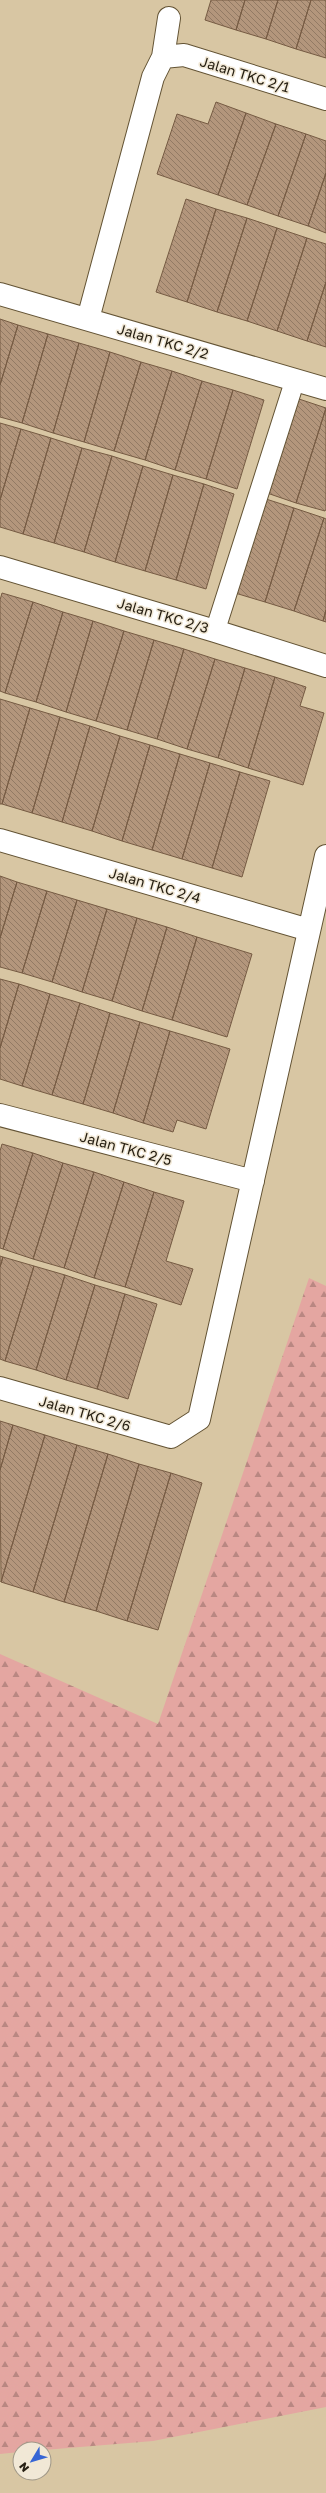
<svg xmlns="http://www.w3.org/2000/svg" width="326" height="2493" font-family="'Golos Text',sans-serif">
<style>
.forest{fill:url(#forest-firs)}
.building{fill:url(#building-back-hatch);stroke:#765b43}
.lines{fill:none;stroke-linecap:round;stroke-linejoin:round}
.lane-casing{stroke:#635334;stroke-width:21}
.street-casing{stroke:#635334;stroke-width:24}
.lane{stroke:#fff;stroke-width:19}
.street{stroke:#fff;stroke-width:22}
.labels{text-anchor:middle;dominant-baseline:central;stroke-width:3;stroke-linejoin:round;paint-order:stroke}
.street-label{font-size:14px;fill:#272013;stroke:#f1e8d6}
</style>
<defs>
<pattern id="forest-firs" width="22" height="20" patternUnits="userSpaceOnUse"><rect width="22" height="20" fill="#e4a6a1"/><path d="M5 1l3.5 6h-7zM16 11l3.5 6h-7z" fill="#b98782"/></pattern>
<pattern id="building-back-hatch" width="6" height="6" patternUnits="userSpaceOnUse"><rect width="6" height="6" fill="#b3967c"/><path d="M-1 5l2 2M0 0l6 6M5-1l2 2" fill="none" stroke="#927a64"/></pattern>
</defs>
<rect width="100%" height="100%" fill="#d8c6a3"/>
<path class="forest" d="M 309,1278 L 326,1286 L 326,2407 L 153,2441 L 44,2450 L 20,2449 L 20,2452 L 0,2454 L 0,1654 L 158,1724 Z"/>
<path class="building" d="M 211,0 L 245,0 L 236,30 L 205,20 Z
M 245,0 L 278,0 L 266,39 L 236,30 Z
M 278,0 L 311,0 L 296,49 L 266,39 Z
M 311,0 L 326,0 L 326,58 L 296,49 Z
M 216,102 L 246,113 L 218,195 L 157,174 L 177,114 L 208,124 Z
M 246,113 L 276,124 L 247,205 L 218,195 Z
M 276,124 L 306,134 L 278,216 L 247,205 Z
M 306,134 L 326,141 L 326,173 L 308,226 L 278,216 Z
M 326,173 L 326,233 L 308,226 Z
M 186,199 L 216,209 L 187,302 L 156,292 Z
M 216,209 L 247,218 L 217,312 L 187,302 Z
M 247,218 L 277,228 L 247,321 L 217,312 Z
M 277,228 L 307,238 L 277,331 L 247,321 Z
M 307,238 L 326,244 L 326,282 L 307,341 L 277,331 Z
M 326,282 L 326,347 L 307,341 Z
M 0,319 L 18,325 L 0,385 Z
M 18,325 L 48,334 L 22,423 L 0,417 L 0,385 Z
M 48,334 L 79,343 L 53,433 L 22,423 Z
M 79,343 L 110,352 L 84,442 L 53,433 Z
M 110,352 L 141,362 L 114,451 L 84,442 Z
M 141,362 L 172,371 L 145,460 L 114,451 Z
M 172,371 L 202,381 L 175,470 L 145,460 Z
M 202,381 L 233,390 L 206,479 L 175,470 Z
M 233,390 L 264,400 L 237,489 L 206,479 Z
M 296,398 L 326,408 L 296,503 L 267,493 Z
M 326,408 L 326,509 L 325,511 L 296,503 Z
M 0,423 L 21,429 L 0,500 Z
M 21,429 L 51,438 L 23,534 L 0,527 L 0,500 Z
M 51,438 L 82,448 L 54,543 L 23,534 Z
M 82,448 L 112,456 L 84,552 L 54,543 Z
M 112,456 L 143,466 L 115,562 L 84,552 Z
M 143,466 L 173,475 L 145,571 L 115,562 Z
M 173,475 L 204,484 L 176,580 L 145,571 Z
M 204,484 L 234,494 L 206,589 L 176,580 Z
M 266,499 L 294,508 L 265,602 L 235,593 Z
M 294,508 L 324,518 L 294,611 L 265,602 Z
M 324,518 L 326,519 L 326,610 L 323,621 L 294,611 Z
M 2,593 L 33,602 L 5,693 L 0,691 L 0,600 Z
M 33,602 L 63,612 L 36,702 L 5,693 Z
M 326,610 L 326,622 L 323,621 Z
M 63,612 L 93,621 L 66,712 L 36,702 Z
M 93,621 L 124,631 L 96,721 L 66,712 Z
M 124,631 L 154,640 L 127,730 L 96,721 Z
M 154,640 L 184,649 L 157,739 L 127,730 Z
M 184,649 L 215,659 L 187,749 L 157,739 Z
M 215,659 L 245,668 L 218,758 L 187,749 Z
M 245,668 L 275,677 L 248,768 L 218,758 Z
M 275,677 L 306,687 L 300,706 L 324,713 L 303,785 L 248,768 Z
M 0,699 L 30,708 L 2,804 L 0,804 Z
M 30,708 L 60,717 L 32,813 L 2,804 Z
M 60,717 L 90,726 L 62,822 L 32,813 Z
M 90,726 L 120,736 L 92,831 L 62,822 Z
M 120,736 L 150,745 L 122,841 L 92,831 Z
M 150,745 L 180,754 L 152,850 L 122,841 Z
M 180,754 L 210,763 L 182,859 L 152,850 Z
M 210,763 L 240,772 L 212,868 L 182,859 Z
M 240,772 L 270,781 L 242,877 L 212,868 Z
M 0,876 L 17,882 L 0,938 Z
M 17,882 L 47,891 L 22,973 L 0,967 L 0,938 Z
M 47,891 L 77,900 L 52,982 L 22,973 Z
M 77,900 L 107,909 L 82,992 L 52,982 Z
M 107,909 L 137,918 L 112,1001 L 82,992 Z
M 137,918 L 167,927 L 142,1011 L 112,1001 Z
M 167,927 L 197,937 L 172,1020 L 142,1011 Z
M 197,937 L 252,954 L 227,1037 L 172,1020 Z
M 0,979 L 19,984 L 0,1048 Z
M 19,984 L 50,994 L 22,1086 L 0,1079 L 0,1048 Z
M 50,994 L 80,1003 L 52,1095 L 22,1086 Z
M 80,1003 L 110,1013 L 83,1104 L 52,1095 Z
M 110,1013 L 140,1022 L 113,1113 L 83,1104 Z
M 140,1022 L 170,1031 L 143,1123 L 113,1113 Z
M 170,1031 L 230,1049 L 206,1129 L 177,1120 L 173,1132 L 143,1123 Z
M 2,1144 L 33,1153 L 3,1249 L 0,1248 L 0,1151 Z
M 33,1153 L 63,1163 L 33,1259 L 3,1249 Z
M 63,1163 L 94,1172 L 64,1268 L 33,1259 Z
M 94,1172 L 124,1182 L 94,1278 L 64,1268 Z
M 124,1182 L 154,1192 L 125,1287 L 94,1278 Z
M 154,1192 L 184,1201 L 166,1261 L 193,1269 L 181,1305 L 125,1287 Z
M 0,1256 L 3,1257 L 0,1267 Z
M 3,1257 L 34,1266 L 5,1361 L 0,1359 L 0,1267 Z
M 34,1266 L 65,1275 L 36,1370 L 5,1361 Z
M 65,1275 L 95,1285 L 66,1380 L 36,1370 Z
M 95,1285 L 125,1294 L 97,1389 L 66,1380 Z
M 125,1294 L 157,1304 L 128,1399 L 97,1389 Z
M 0,1421 L 13,1425 L 0,1470 Z
M 13,1425 L 45,1435 L 1,1582 L 0,1470 Z
M 45,1435 L 77,1445 L 33,1592 L 1,1582 Z
M 77,1445 L 108,1454 L 64,1602 L 33,1592 Z
M 108,1454 L 139,1464 L 96,1611 L 64,1602 Z
M 139,1464 L 171,1473 L 127,1621 L 96,1611 Z
M 171,1473 L 202,1483 L 158,1630 L 127,1621 Z"/>
<g class="lines">
<g class="lane-casing">
<path id="lane" d="M 215,631 L 295,380"/>
</g>
<g class="street-casing">
<path id="street" d="M 163,57 L 184,55 L 326,99
M 0,294 L 326,389
M 88,319 L 153,77 L 163,57 L 169,18
M 0,567 L 215,631 L 326,666
M 0,840 L 309,930
M 0,1115 L 253,1181
M 0,1388 L 171,1437 L 199,1419 L 326,856"/>
</g>
<use href="#lane" class="lane"/>
<use href="#street" class="street"/>
</g>
<g class="labels">
<g class="street-label">
<text transform="translate(245 74) rotate(17)">Jalan TKC 2/1</text>
<text transform="translate(163 341) rotate(16)">Jalan TKC 2/2</text>
<text transform="translate(163 615) rotate(16)">Jalan TKC 2/3</text>
<text transform="translate(155 885) rotate(16)">Jalan TKC 2/4</text>
<text transform="translate(126 1148) rotate(15)">Jalan TKC 2/5</text>
<text transform="translate(85 1413) rotate(16)">Jalan TKC 2/6</text>
</g>
</g>
<g transform="translate(32 2461) rotate(232)"><circle r="19" fill="#f1e8d6" stroke="#a09888"/>
<path d="M0-3L7 15L0 10L-7 15Z" fill="#3665d5"/>
<text y="-6" font-size="11" font-weight="bold" text-anchor="middle" fill="#272013">N</text>
</g>
</svg>
